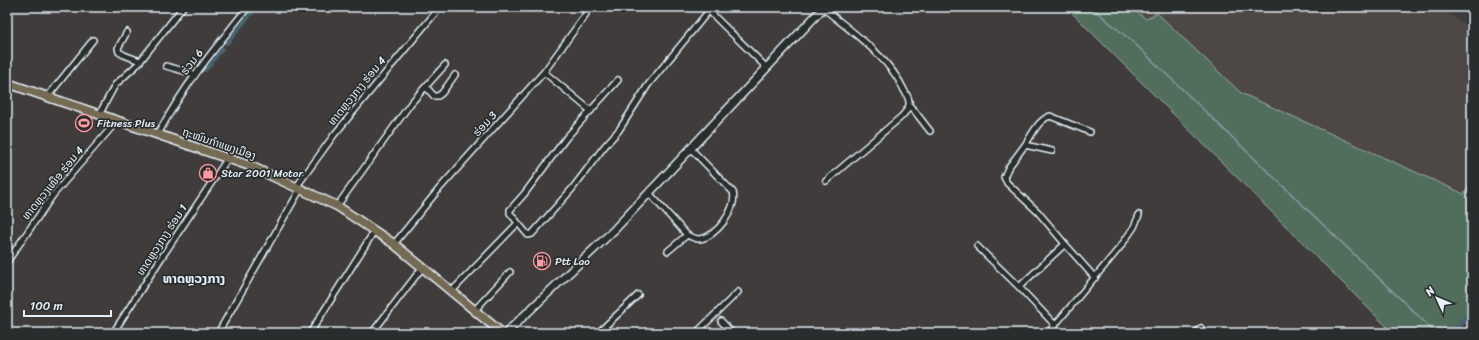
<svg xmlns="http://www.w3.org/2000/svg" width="1479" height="340" font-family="Sriracha,'Noto Sans Lao',sans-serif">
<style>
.built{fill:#4e4744}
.green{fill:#516d5c;stroke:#9cafaa}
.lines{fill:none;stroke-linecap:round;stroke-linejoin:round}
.stream{stroke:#899ba5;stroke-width:1.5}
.canal{stroke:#49626d;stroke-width:6}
.minor-casing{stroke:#e8f1f8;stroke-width:8}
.secondary-casing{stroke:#e8f1f8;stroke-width:10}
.primary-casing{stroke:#e8f1f8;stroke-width:11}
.minor{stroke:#2a2d2e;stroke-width:5}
.secondary{stroke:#2a2d2e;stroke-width:7}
.primary{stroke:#746b52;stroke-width:8}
.labels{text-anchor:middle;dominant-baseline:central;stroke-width:3.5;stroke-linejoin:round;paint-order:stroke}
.street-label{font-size:11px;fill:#e8f1f8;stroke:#2a2d2e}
.poi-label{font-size:11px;fill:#e8f1f8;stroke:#2a2d2e;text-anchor:start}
.quarter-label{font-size:13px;font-weight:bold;fill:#e8f1f8;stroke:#2a2d2e}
</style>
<rect width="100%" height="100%" fill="#3f3c3b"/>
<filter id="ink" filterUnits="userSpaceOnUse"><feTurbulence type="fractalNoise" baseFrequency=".025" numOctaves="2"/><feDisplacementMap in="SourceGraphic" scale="8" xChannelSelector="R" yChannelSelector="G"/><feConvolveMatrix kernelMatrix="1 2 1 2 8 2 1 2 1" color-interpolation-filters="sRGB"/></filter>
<g filter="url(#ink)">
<path class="built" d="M 1131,7 L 1435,7 L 1472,28 L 1472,179 L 1465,194 L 1241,93 L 1157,14 L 1146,19 Z"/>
<path class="green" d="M 1066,7 L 1130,7 L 1146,19 L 1157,13 L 1241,93 L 1464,194 L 1472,179 L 1472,314 L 1466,318 L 1452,333 L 1393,333 Z"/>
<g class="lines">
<path class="stream" d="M 1091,7 L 1134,43 L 1436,333"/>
<path class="canal" d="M 227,42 L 255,7
M 205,69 L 221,49
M 1452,333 L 1466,318 L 1472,314"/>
<g class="minor-casing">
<path id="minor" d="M 823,8 C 851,31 889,57 904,90 C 907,95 910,100 909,105 C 908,110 904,114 901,117 L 826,181
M 709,11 L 767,68
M 127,32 L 118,48 L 119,52 L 124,55 L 140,61
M 166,66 L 194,74
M 544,72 L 591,111
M 426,87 L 434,96 L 438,96 L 442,93 L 455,75
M 48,96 L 93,40
M 909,106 L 913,109 L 930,131
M 100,113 L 115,85 L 138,64 L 183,7
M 158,134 C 183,87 215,48 248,7
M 1025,145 C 1032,135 1038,120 1050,116 L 1090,132
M 297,186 L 334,135 L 436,12
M 649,193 L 687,235 C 691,237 695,239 699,239 C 716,238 738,208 733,192 L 691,149
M 337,206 L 411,103 L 445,65
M 518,223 L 510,213 L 510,210 L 525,193 L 566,138 L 618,80
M 394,244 L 439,189 L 544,72 L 586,14 L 586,11 L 581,7
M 1065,244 L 1095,278
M 977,246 L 1019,287
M 668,251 L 687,235
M 7,262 L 53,195 L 118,120
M 451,292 L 518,223 L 528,235 L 532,234 L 572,189 L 604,147 L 619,130 L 648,85 L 712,7
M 474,311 L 510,272
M 721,321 L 732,333
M 1055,325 L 1121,246 L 1134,227 L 1139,215
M 113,333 L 160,260 L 228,158
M 218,333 L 301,188
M 310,333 L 375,230
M 372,333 L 422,268
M 598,333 L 638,295
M 696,333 L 738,292
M 1048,333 L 1055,325 L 1019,287 L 1065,244 L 1038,212 L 1007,183 L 1004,177 L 1008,168 L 1025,145 L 1052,151
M 1196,333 L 1201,328"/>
</g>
<g class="secondary-casing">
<path id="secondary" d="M 506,333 L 614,230 L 824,7"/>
</g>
<g class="primary-casing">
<path id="primary" d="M 7,83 L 250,166 L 337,206 L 394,244 L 502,333"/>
</g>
<use href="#minor" class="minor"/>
<use href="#secondary" class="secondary"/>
<use href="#primary" class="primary"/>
</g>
</g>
<defs>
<g id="stadium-ring" transform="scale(0.9)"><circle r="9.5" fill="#2a2d2e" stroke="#ff9aa2" stroke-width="1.5"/><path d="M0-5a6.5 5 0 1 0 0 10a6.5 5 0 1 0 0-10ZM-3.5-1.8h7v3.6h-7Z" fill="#ff9aa2"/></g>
<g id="shop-ring" transform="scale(0.9)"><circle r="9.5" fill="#2a2d2e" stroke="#ff9aa2" stroke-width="1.5"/><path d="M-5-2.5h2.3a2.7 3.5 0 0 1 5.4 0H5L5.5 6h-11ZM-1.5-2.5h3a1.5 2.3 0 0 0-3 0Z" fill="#ff9aa2"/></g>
<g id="fuel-ring" transform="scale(0.9)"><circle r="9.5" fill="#2a2d2e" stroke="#ff9aa2" stroke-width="1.5"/><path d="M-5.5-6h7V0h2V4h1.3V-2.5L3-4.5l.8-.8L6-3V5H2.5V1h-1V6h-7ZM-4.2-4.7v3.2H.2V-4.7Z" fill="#ff9aa2"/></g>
</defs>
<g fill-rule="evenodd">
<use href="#stadium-ring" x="84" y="123"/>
<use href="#shop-ring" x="208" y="173"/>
<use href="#fuel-ring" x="542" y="261"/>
</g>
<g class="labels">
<g class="street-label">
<text transform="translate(192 62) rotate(-53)">ຮ່ວມ 6</text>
<text transform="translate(357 91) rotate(-51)">ທາດຫຼວງກາງ ຮ່ອມ 4</text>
<text transform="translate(485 124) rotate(-48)">ຮ່ອມ 3</text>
<text transform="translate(219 144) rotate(19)">ຖະໜົນກຳແພງເມືອງ</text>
<text transform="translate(53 183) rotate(-51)">ທາດຫຼວງເໜືອ ຮ່ອມ 4</text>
<text transform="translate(162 240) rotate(-57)">ທາດຫຼວງກາງ ຮ່ອມ 1</text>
</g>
<g class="poi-label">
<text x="97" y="123">Fitness Plus</text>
<text x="221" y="173">Star 2001 Motor</text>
<text x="555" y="261">Ptt Lao</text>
</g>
<g class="quarter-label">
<text x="194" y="278">ທາດຫຼວງກາງ</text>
</g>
</g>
<rect width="1479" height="340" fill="none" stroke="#2a2d2e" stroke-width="24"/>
<rect x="12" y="12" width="1455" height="316" fill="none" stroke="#e8f1f8" stroke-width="1.5" filter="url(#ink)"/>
<g transform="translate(1437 298) rotate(314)" stroke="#2a2d2e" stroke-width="3" paint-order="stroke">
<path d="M0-3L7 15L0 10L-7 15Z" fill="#e8f1f8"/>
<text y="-6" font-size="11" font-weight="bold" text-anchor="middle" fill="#e8f1f8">N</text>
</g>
<path d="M24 310v6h87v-6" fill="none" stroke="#e8f1f8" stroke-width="2"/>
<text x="30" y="310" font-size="12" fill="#e8f1f8" stroke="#2a2d2e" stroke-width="3" paint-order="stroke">100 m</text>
</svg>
